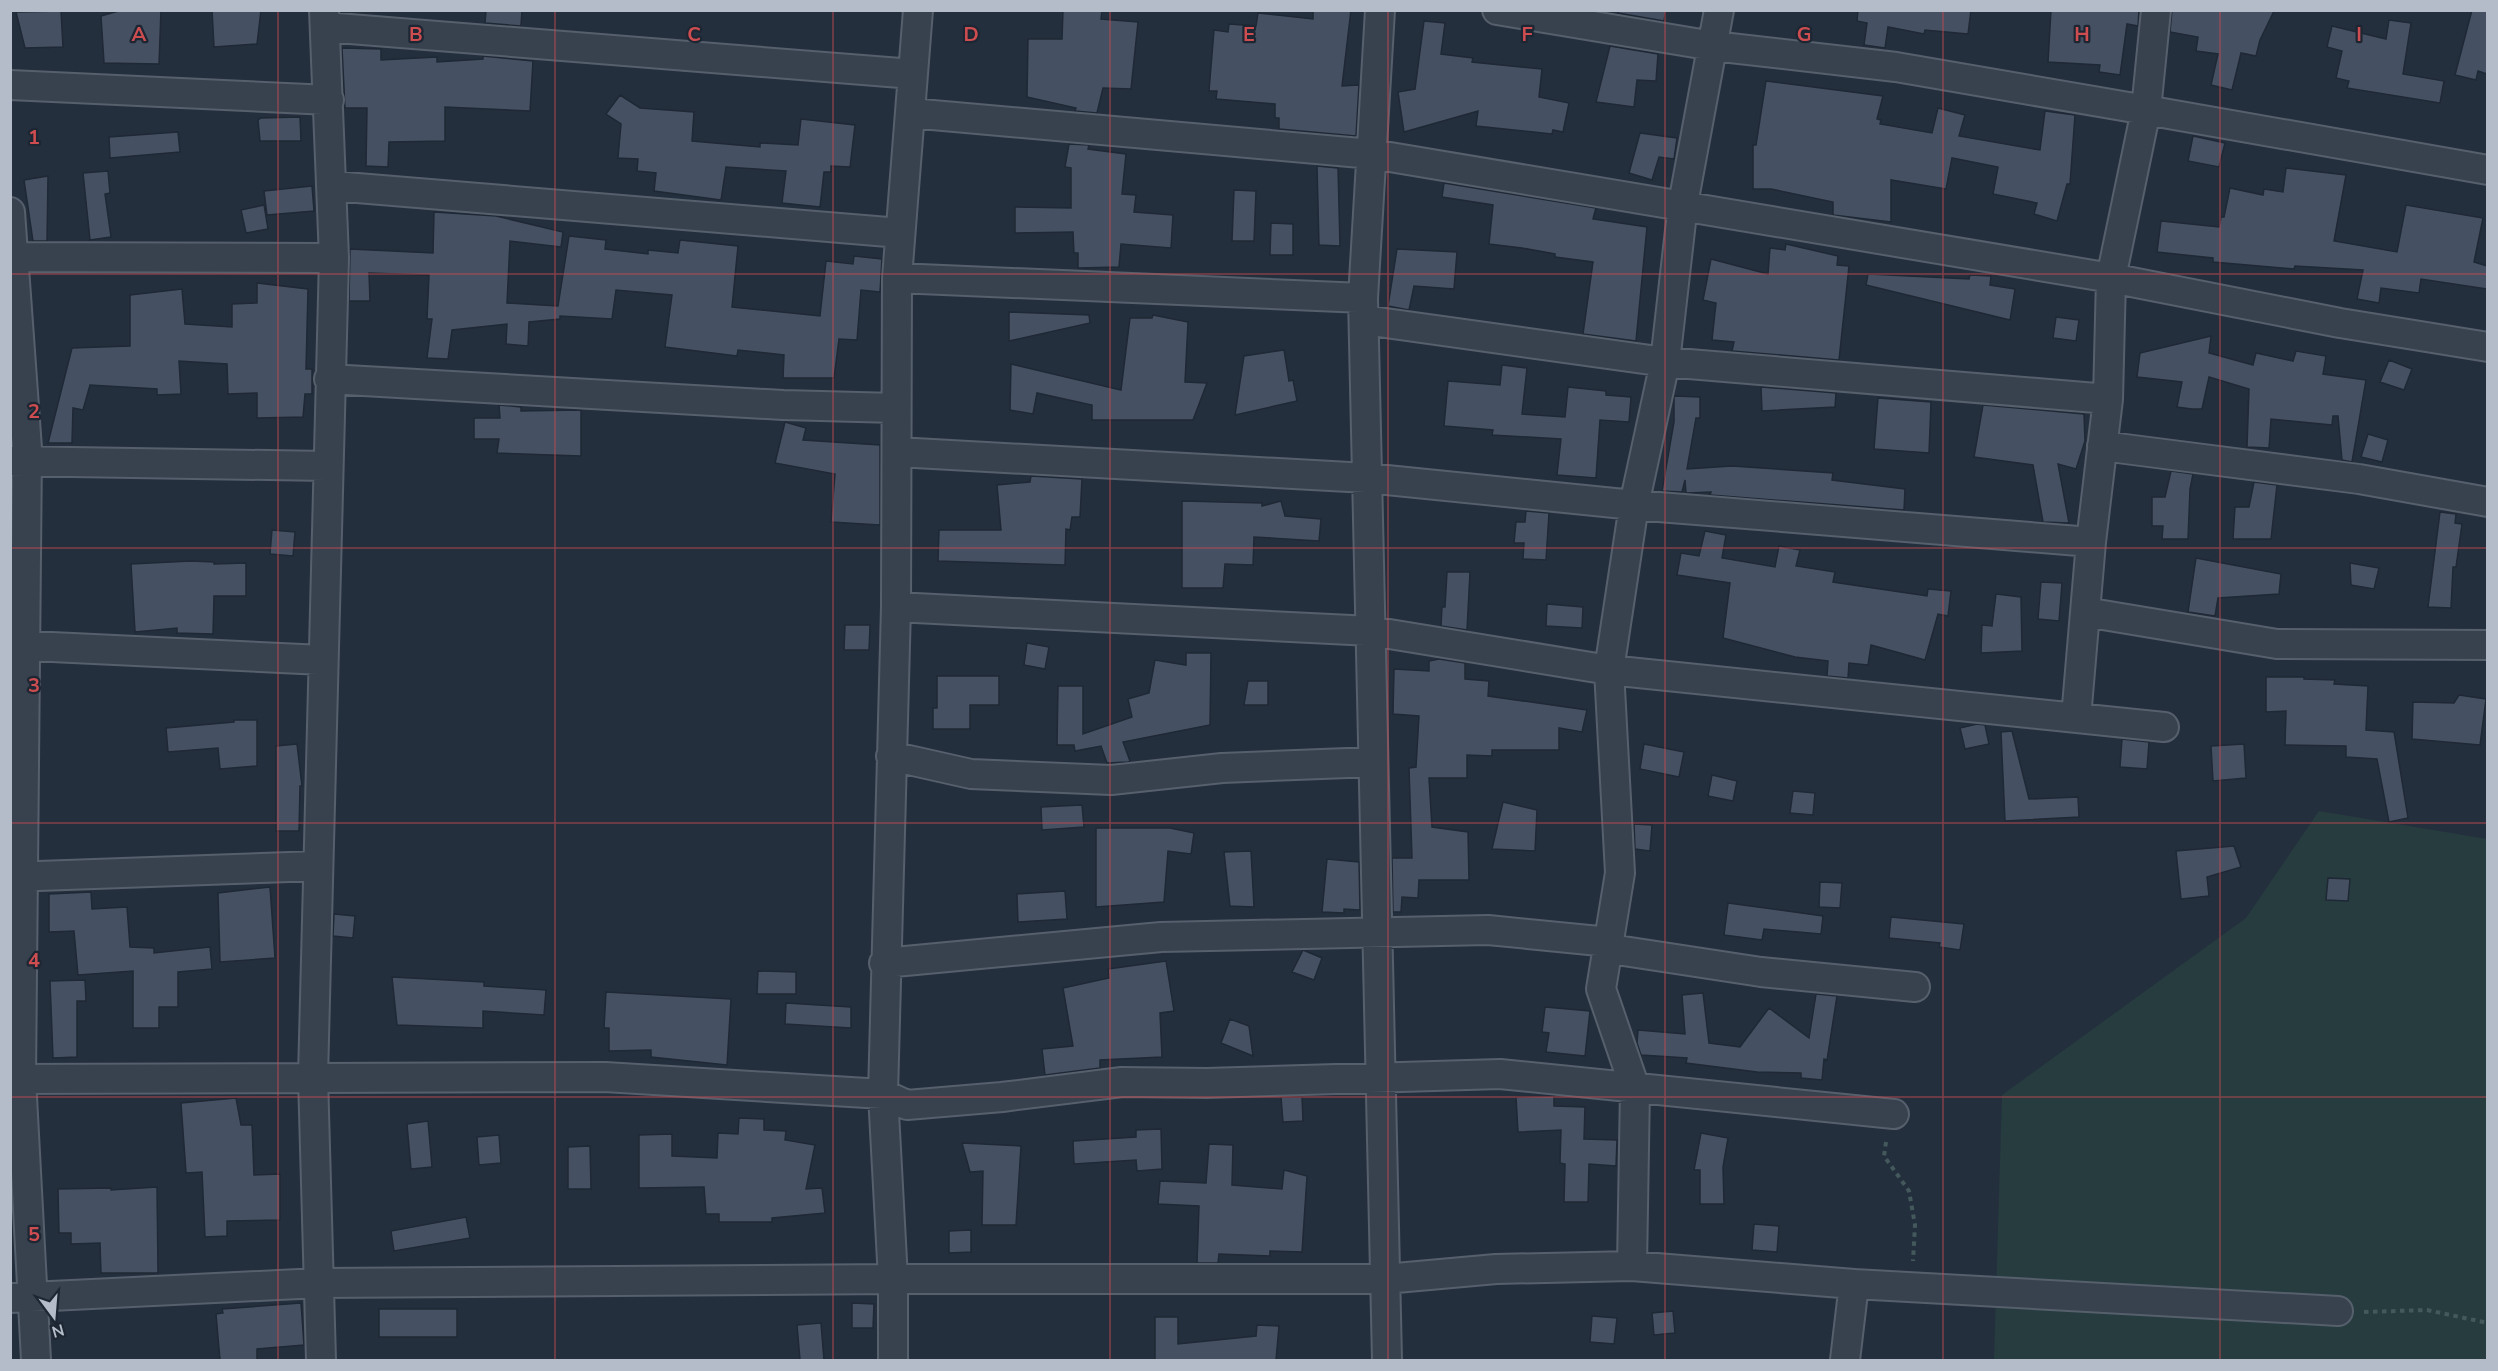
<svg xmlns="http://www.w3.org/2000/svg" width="2498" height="1371" font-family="'Nunito Sans',sans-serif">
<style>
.green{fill:#263c3f}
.building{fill:#455162;stroke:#1f2835;stroke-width:1.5}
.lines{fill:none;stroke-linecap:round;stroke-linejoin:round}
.minor-casing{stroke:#565f6c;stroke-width:32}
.path{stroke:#44595c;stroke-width:4;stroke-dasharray:4.5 4.5;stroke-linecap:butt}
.minor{stroke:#38414e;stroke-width:28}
.grid{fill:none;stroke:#ce4d50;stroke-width:1.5;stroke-opacity:0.55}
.grid-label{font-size:20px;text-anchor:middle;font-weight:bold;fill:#ce4d50;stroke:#1d2633;stroke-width:4.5;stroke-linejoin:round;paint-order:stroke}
</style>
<rect width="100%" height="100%" fill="#242f3e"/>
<path class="green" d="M 2319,811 L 2487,839 L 2487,1360 L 1994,1360 L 2002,1095 L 2246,918 Z"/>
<path class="building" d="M 122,10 L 161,10 L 159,64 L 104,63 L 101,16 Z
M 212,10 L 261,10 L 257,44 L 214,47 Z
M 486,10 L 522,10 L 521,26 L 485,23 Z
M 1063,10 L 1102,10 L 1101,19 L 1138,22 L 1131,89 L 1103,88 L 1097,113 L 1075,111 L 1076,108 L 1027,97 L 1028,39 L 1062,39 Z
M 1313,10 L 1351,10 L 1342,86 L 1359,85 L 1356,136 L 1279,129 L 1279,118 L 1275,118 L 1275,104 L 1216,99 L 1217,91 L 1209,91 L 1214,30 L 1228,32 L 1229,24 L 1256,26 L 1258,13 L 1313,19 Z
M 1619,10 L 1666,10 L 1664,21 L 1618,13 Z
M 1858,10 L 1971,10 L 1968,34 L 1925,30 L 1924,34 L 1888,27 L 1885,48 L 1864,45 L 1867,23 L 1857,21 Z
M 2051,10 L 2139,10 L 2138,26 L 2127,24 L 2120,75 L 2099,72 L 2100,65 L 2048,62 Z
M 2172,10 L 2238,10 L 2274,11 L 2260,40 L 2256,56 L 2241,53 L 2232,90 L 2211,85 L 2218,54 L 2196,51 L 2198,37 L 2170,32 Z
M 2472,10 L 2487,10 L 2487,74 L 2478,71 L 2476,80 L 2455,75 Z
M 61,11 L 63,47 L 25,48 L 16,12 Z
M 2389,20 L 2411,23 L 2403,74 L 2444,81 L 2440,103 L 2347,88 L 2349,81 L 2336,78 L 2342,51 L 2327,47 L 2332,26 L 2386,39 Z
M 1424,21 L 1445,23 L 1441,54 L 1473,58 L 1472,62 L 1542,69 L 1539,97 L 1569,103 L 1563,132 L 1553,130 L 1552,134 L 1476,126 L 1478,111 L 1404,132 L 1398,92 L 1415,89 Z
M 1610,46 L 1658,54 L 1656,81 L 1637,80 L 1634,107 L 1596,102 Z
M 342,48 L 381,49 L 381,60 L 437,57 L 437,62 L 483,59 L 483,56 L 533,61 L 530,111 L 445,107 L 445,141 L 389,142 L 388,167 L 366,166 L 367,108 L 345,108 Z
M 1766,81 L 1883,96 L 1877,119 L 1881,120 L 1880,124 L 1932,133 L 1938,108 L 1965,115 L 1959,136 L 2040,150 L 2045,111 L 2075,115 L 2070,184 L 2067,184 L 2057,221 L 2034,214 L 2037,203 L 1993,194 L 1998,167 L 1952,158 L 1946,189 L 1891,180 L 1891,222 L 1833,215 L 1833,202 L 1771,189 L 1753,189 L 1753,145 L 1756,145 Z
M 620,95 L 640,108 L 694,112 L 692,141 L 760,147 L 760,143 L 798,145 L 801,119 L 855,125 L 850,167 L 831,166 L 831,172 L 824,172 L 820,207 L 782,203 L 786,171 L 726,167 L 721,200 L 654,191 L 656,173 L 637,171 L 638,159 L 618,158 L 621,124 L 606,114 Z
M 300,117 L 301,141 L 260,141 L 258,120 L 261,118 Z
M 178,132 L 180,152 L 110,158 L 109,137 Z
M 1640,133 L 1677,138 L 1674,159 L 1659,157 L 1652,180 L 1629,173 Z
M 2193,136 L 2225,143 L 2219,167 L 2188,161 Z
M 1069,144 L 1089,145 L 1088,149 L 1126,154 L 1122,194 L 1136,195 L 1134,212 L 1173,215 L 1171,248 L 1121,244 L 1119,267 L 1078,268 L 1078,253 L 1074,253 L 1073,232 L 1015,233 L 1015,207 L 1071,208 L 1071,168 L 1065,167 Z
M 1317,166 L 1338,168 L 1340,246 L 1319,245 Z
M 2286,168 L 2346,175 L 2334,241 L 2397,252 L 2406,205 L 2483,218 L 2474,262 L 2487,266 L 2487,289 L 2421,279 L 2419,293 L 2381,288 L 2379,303 L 2357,299 L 2363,270 L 2295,266 L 2294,269 L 2213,262 L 2213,258 L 2157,252 L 2161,221 L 2219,227 L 2221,217 L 2224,217 L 2230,188 L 2263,195 L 2264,189 L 2283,192 Z
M 108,171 L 110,193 L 105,194 L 111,237 L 90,240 L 83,173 Z
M 48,176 L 47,241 L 33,241 L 24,180 Z
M 1444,183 L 1596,208 L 1593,219 L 1647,227 L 1636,341 L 1583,334 L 1593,262 L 1555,257 L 1555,254 L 1522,248 L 1489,244 L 1493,205 L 1442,197 Z
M 312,186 L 314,211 L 267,215 L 264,191 Z
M 1234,190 L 1256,191 L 1254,241 L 1232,241 Z
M 264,205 L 268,229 L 246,233 L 241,210 Z
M 434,212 L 496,216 L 563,232 L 561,247 L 510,241 L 507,303 L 558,306 L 569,236 L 606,240 L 605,249 L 648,254 L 648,250 L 678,253 L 680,240 L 738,246 L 732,307 L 820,316 L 826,261 L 853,264 L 854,256 L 882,259 L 880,292 L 861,290 L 857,340 L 839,339 L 834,378 L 783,378 L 784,355 L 738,350 L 737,356 L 665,347 L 672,295 L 616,290 L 612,319 L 560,316 L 560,319 L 529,322 L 528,346 L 506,344 L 507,324 L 452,330 L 448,359 L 427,358 L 432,319 L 427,319 L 429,275 L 369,273 L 370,301 L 349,301 L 350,249 L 433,253 Z
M 1271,223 L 1293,224 L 1293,255 L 1270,255 Z
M 1786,244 L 1838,256 L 1837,265 L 1849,266 L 1839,360 L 1732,351 L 1734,342 L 1712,340 L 1716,303 L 1703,300 L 1711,259 L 1768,274 L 1770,248 L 1785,250 Z
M 1397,249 L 1457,252 L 1454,289 L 1414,286 L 1409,310 L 1388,306 Z
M 1868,274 L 1969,279 L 1970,275 L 1991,276 L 1990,285 L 2015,289 L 2010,320 L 1866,285 Z
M 257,283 L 308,289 L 306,369 L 312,369 L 312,394 L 305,394 L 303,417 L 257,418 L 257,393 L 228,394 L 227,364 L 179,361 L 181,394 L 157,395 L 157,389 L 90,385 L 83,410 L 73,408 L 72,443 L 48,443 L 72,348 L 130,346 L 130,295 L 182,289 L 185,324 L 232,327 L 232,304 L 257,303 Z
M 1009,312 L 1089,315 L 1090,323 L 1009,341 Z
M 1153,315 L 1188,322 L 1185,382 L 1207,383 L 1193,420 L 1092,420 L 1092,405 L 1037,393 L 1033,414 L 1010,410 L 1011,364 L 1121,390 L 1130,318 L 1152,318 Z
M 2056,317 L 2079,320 L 2076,341 L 2053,338 Z
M 2211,336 L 2209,353 L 2253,365 L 2256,353 L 2293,361 L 2296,351 L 2326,356 L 2323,374 L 2366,380 L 2352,462 L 2342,460 L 2338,416 L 2333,416 L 2332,425 L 2271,419 L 2269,448 L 2247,447 L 2249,389 L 2209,377 L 2202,409 L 2192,409 L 2177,407 L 2182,382 L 2137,377 L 2140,353 Z
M 1284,350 L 1289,381 L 1293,380 L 1297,401 L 1235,415 L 1244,356 Z
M 2389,360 L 2412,369 L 2404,390 L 2380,382 Z
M 1502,365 L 1527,368 L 1522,414 L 1565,417 L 1568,387 L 1606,391 L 1606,395 L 1631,397 L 1629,422 L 1600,420 L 1596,478 L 1557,475 L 1561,439 L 1492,435 L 1493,430 L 1444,426 L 1448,381 L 1500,385 Z
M 1761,387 L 1836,393 L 1835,407 L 1762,411 Z
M 1674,396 L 1700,397 L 1700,418 L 1696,418 L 1687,469 L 1732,466 L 1833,473 L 1832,480 L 1905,489 L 1904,510 L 1710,495 L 1711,492 L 1686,493 L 1685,480 L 1682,492 L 1662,491 L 1674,422 Z
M 1878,398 L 1931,402 L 1929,453 L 1874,449 Z
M 499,405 L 521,407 L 521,411 L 581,410 L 581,456 L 497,453 L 499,439 L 474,439 L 474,418 L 500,418 Z
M 1983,405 L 2084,414 L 2085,441 L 2076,469 L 2058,464 L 2069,523 L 2043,522 L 2033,465 L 1974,457 Z
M 785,422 L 806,428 L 803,440 L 880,445 L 880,525 L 831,522 L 835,474 L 775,463 Z
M 2368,434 L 2388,440 L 2382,462 L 2361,457 Z
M 2171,471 L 2193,474 L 2190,489 L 2188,539 L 2162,539 L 2163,526 L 2152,526 L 2152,497 L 2165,497 Z
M 1031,476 L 1082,479 L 1080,517 L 1072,517 L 1070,530 L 1066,529 L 1065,565 L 938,561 L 939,530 L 1001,530 L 997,485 L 1030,482 Z
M 2254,482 L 2277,485 L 2271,539 L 2233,539 L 2235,507 L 2249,507 Z
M 1182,501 L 1262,503 L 1262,506 L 1281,501 L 1285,516 L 1321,519 L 1319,541 L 1254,537 L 1253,565 L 1225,564 L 1223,588 L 1182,588 Z
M 1526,511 L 1549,513 L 1546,560 L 1523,559 L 1524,543 L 1514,543 L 1516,522 L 1525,522 Z
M 2440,512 L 2456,514 L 2455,523 L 2462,524 L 2456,567 L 2453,567 L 2451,608 L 2428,607 Z
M 272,530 L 295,532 L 293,556 L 270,554 Z
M 1705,531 L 1726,535 L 1722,558 L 1775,567 L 1779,546 L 1800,550 L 1796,566 L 1835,572 L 1833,582 L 1927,596 L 1928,589 L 1951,591 L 1948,616 L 1938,614 L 1925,660 L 1871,645 L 1868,665 L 1849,663 L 1848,678 L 1827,676 L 1828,661 L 1795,657 L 1723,638 L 1730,583 L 1677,575 L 1681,553 L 1699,556 Z
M 2196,558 L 2281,574 L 2279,594 L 2218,598 L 2215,616 L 2188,612 Z
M 191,561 L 214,562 L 214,564 L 246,563 L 246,596 L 214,596 L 213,634 L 177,633 L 177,628 L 135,632 L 131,564 Z
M 2350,563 L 2379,568 L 2374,589 L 2351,585 Z
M 1447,572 L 1470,572 L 1467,630 L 1441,626 L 1442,607 L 1445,607 Z
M 2041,582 L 2062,583 L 2059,621 L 2038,619 Z
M 1996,594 L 2021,597 L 2022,651 L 1981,653 L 1982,625 L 1992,626 Z
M 1547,604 L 1583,607 L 1582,628 L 1546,626 Z
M 845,625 L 870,625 L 869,650 L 844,650 Z
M 1027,643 L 1049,647 L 1045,669 L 1024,665 Z
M 1186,653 L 1211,653 L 1210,725 L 1123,742 L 1130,761 L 1128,762 L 1107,763 L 1101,746 L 1075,751 L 1074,745 L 1057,745 L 1058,686 L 1083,686 L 1083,734 L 1132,717 L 1128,699 L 1149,693 L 1155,660 L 1186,665 Z
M 1439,659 L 1465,663 L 1465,679 L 1489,681 L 1488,696 L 1587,710 L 1582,732 L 1559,728 L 1559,750 L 1492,750 L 1492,756 L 1467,755 L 1467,778 L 1429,778 L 1432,827 L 1468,832 L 1469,880 L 1419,880 L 1418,898 L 1402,897 L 1401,912 L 1393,912 L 1392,858 L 1412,858 L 1409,768 L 1416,767 L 1419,716 L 1393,714 L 1394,669 L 1429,671 L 1429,661 Z
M 937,676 L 999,676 L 999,705 L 970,705 L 970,729 L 933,729 L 933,708 L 937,708 Z
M 2266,677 L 2304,677 L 2304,679 L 2335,680 L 2334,684 L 2368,686 L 2366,730 L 2394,732 L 2408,818 L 2389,822 L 2377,759 L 2346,757 L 2346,746 L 2285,745 L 2286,711 L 2266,712 Z
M 1248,681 L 1268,681 L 1268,705 L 1244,705 Z
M 2459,695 L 2486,699 L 2480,745 L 2412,739 L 2413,702 L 2454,703 Z
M 234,720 L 257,720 L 257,766 L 220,769 L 218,748 L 168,752 L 166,728 L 234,722 Z
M 1977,724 L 1985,725 L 1989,744 L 1965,749 L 1960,728 Z
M 2012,731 L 2029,799 L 2078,797 L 2079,817 L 2005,821 L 2001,732 Z
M 2122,739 L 2149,742 L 2147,769 L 2120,767 Z
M 297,744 L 302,786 L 300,786 L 299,831 L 276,831 L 276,746 Z
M 1644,744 L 1684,752 L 1679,777 L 1640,769 Z
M 2244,744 L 2246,778 L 2213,781 L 2211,746 Z
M 1712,775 L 1737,781 L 1733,801 L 1708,796 Z
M 1793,791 L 1815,793 L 1813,815 L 1790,813 Z
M 1503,802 L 1537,810 L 1535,851 L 1492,849 Z
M 1082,805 L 1084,827 L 1042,830 L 1041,807 Z
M 1634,824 L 1652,825 L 1650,851 L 1635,849 Z
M 1096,828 L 1170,828 L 1194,833 L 1191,854 L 1168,851 L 1164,902 L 1096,907 Z
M 2234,846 L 2241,867 L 2207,877 L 2209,896 L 2181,899 L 2176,851 Z
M 1251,851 L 1254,907 L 1230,906 L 1224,852 Z
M 1327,859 L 1359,862 L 1360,910 L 1344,909 L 1344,913 L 1322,912 Z
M 2328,878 L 2350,879 L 2348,901 L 2326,900 Z
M 1820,882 L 1842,883 L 1840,908 L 1819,907 Z
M 270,887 L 275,958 L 220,962 L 218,893 Z
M 1065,891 L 1067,919 L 1018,922 L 1017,894 Z
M 91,892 L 92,909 L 127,907 L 130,947 L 154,948 L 154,953 L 210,947 L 212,969 L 178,972 L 178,1007 L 159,1007 L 159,1028 L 133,1028 L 133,971 L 78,975 L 74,931 L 49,932 L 49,894 Z
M 1728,903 L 1823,916 L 1821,934 L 1764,929 L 1762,940 L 1724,935 Z
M 334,914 L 355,916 L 353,938 L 333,936 Z
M 1891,917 L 1964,924 L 1960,950 L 1939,947 L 1940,943 L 1889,938 Z
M 1303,950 L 1322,958 L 1314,980 L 1292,972 Z
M 1166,961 L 1174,1011 L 1160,1013 L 1162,1057 L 1100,1060 L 1100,1068 L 1045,1075 L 1042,1049 L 1073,1046 L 1063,988 L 1109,978 L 1108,969 Z
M 758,971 L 796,972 L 796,994 L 757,994 Z
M 392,977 L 484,982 L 484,986 L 546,990 L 544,1015 L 483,1011 L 483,1028 L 397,1025 Z
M 85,980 L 86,1001 L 77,1001 L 77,1057 L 53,1058 L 50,981 Z
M 606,992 L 731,999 L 727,1065 L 651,1057 L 651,1050 L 609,1051 L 609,1028 L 604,1028 Z
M 1703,993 L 1709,1043 L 1740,1047 L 1769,1008 L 1809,1038 L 1816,994 L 1837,996 L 1827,1060 L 1824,1059 L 1822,1080 L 1801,1078 L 1801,1073 L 1757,1072 L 1686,1063 L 1687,1058 L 1641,1055 L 1637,1043 L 1638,1030 L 1685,1034 L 1682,995 Z
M 786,1003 L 851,1007 L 851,1028 L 785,1024 Z
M 1545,1007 L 1590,1011 L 1585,1056 L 1546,1052 L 1549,1033 L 1542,1032 Z
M 1230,1019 L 1249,1026 L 1253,1056 L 1221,1043 Z
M 1554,1096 L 1554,1106 L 1585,1107 L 1584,1139 L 1617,1140 L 1616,1166 L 1589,1164 L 1588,1202 L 1564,1202 L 1565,1164 L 1560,1163 L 1561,1130 L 1518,1132 L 1516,1097 Z
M 1281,1097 L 1302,1097 L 1303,1121 L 1283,1122 Z
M 236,1098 L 241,1125 L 252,1125 L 254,1175 L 280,1174 L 280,1220 L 227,1221 L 227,1236 L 205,1237 L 202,1172 L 186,1173 L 181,1103 Z
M 739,1118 L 764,1119 L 764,1130 L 786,1131 L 785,1140 L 815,1145 L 806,1189 L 822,1188 L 825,1213 L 772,1218 L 772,1222 L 719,1222 L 719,1214 L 706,1214 L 704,1187 L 639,1188 L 639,1135 L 672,1134 L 672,1156 L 717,1158 L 718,1133 L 738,1134 Z
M 428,1121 L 432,1167 L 411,1169 L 407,1124 Z
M 1161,1129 L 1162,1169 L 1137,1171 L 1136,1160 L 1074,1164 L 1073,1141 L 1136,1137 L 1136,1130 Z
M 1701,1133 L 1728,1138 L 1723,1167 L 1724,1204 L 1700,1204 L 1700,1170 L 1694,1170 Z
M 499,1135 L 501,1163 L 479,1165 L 477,1137 Z
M 962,1143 L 1021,1146 L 1016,1225 L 982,1225 L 983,1171 L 970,1172 Z
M 1209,1144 L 1233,1145 L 1232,1185 L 1282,1189 L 1284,1170 L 1307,1176 L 1302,1252 L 1270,1251 L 1270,1256 L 1219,1254 L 1218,1263 L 1197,1263 L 1199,1206 L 1158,1204 L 1160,1181 L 1206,1183 Z
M 590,1146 L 591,1189 L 568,1189 L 568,1147 Z
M 157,1187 L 158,1273 L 101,1273 L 100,1243 L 71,1244 L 71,1233 L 59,1233 L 58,1189 L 111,1188 L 111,1190 Z
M 466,1217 L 470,1238 L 394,1251 L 391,1231 Z
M 1754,1224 L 1779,1226 L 1777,1252 L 1752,1250 Z
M 971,1230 L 971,1252 L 949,1253 L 949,1231 Z
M 301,1303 L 304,1345 L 257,1349 L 257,1360 L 220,1360 L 216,1314 L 223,1313 L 222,1309 Z
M 852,1303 L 874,1304 L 873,1328 L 852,1328 Z
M 379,1309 L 457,1309 L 457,1337 L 379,1337 Z
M 1673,1311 L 1675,1333 L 1654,1335 L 1652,1313 Z
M 1592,1316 L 1617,1318 L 1614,1344 L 1590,1342 Z
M 1155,1317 L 1178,1317 L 1178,1344 L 1256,1336 L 1257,1325 L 1279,1326 L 1276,1360 L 1155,1360 Z
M 821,1323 L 824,1360 L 800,1360 L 797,1325 Z"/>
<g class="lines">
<g class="minor-casing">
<path id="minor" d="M 1380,10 L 1363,298 L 1387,1360
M 1497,10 L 1713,46 L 1896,67 L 2146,110 L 2111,278 L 2108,399 L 2091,542 L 2076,718
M 2156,10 L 2146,110 L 2488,170
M 325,27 L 913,74
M 10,85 L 329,100
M 910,113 L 1372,154 L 2111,278 L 2340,323 L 2488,347
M 333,186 L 900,233
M 10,212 L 27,449 L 21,1078 L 36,1360
M 10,257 L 334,258
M 897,278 L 1363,298
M 1364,320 L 1665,362 L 2108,399
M 329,379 L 783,405 L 896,408
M 2102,446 L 2359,479 L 2488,502
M 897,452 L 1367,478 L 1634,505 L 2091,542
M 10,461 L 327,466
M 896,607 L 1371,631 L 1609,670 L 2164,727
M 2085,612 L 2277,644 L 2488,645
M 10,645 L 323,660
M 891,756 L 971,774 L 1111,780 L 1222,768 L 1373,762
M 10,877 L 318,866
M 884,963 L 1161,937 L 1488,930 L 1599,941 L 1617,950 L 1761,972 L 1915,987
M 10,1079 L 605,1077 L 883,1094 L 907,1105 L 1002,1097 L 1122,1082 L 1207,1083 L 1500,1074 L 1894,1114
M 1632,1266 L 1635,1088 L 1601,989 L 1620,873 L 1609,670 L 1634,505 L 1665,362 L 1683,204 L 1719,10
M 10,1298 L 319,1283 L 893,1279 L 1385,1279 L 1496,1269 L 1632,1266 L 1854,1284 L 2338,1311
M 321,1360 L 313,1077 L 334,258 L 324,10
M 893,1360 L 893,1279 L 883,1094 L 896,607 L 897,278 L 918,10
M 1845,1360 L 1854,1284"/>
</g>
<path class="path" d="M 1886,1142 L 1884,1156 L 1909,1191 L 1915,1225 L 1913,1261
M 2364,1312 L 2427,1310 L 2488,1323"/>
<use href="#minor" class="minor"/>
</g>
<path class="grid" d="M 278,10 L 278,1360M 555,10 L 555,1360M 833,10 L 833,1360M 1110,10 L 1110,1360M 1388,10 L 1388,1360M 1665,10 L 1665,1360M 1943,10 L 1943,1360M 2220,10 L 2220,1360M 10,274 L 2488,274M 10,548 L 2488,548M 10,823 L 2488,823M 10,1097 L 2488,1097"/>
<g class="grid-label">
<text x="139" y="41">A</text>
<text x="416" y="41">B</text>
<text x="694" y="41">C</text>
<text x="971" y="41">D</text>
<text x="1249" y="41">E</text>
<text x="1527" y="41">F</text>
<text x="1804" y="41">G</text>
<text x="2082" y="41">H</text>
<text x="2359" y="41">I</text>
<text x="34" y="144">1</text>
<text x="34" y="418">2</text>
<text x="34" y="692">3</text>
<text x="34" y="967">4</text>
<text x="34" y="1241">5</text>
</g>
<rect width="2498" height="1371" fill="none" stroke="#b4bcc9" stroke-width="24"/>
<g transform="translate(54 1317) rotate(164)" stroke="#1d2633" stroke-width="4.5" paint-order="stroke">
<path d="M0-4.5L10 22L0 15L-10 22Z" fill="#b4bcc9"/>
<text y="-9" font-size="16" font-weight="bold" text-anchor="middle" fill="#b4bcc9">N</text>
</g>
</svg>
